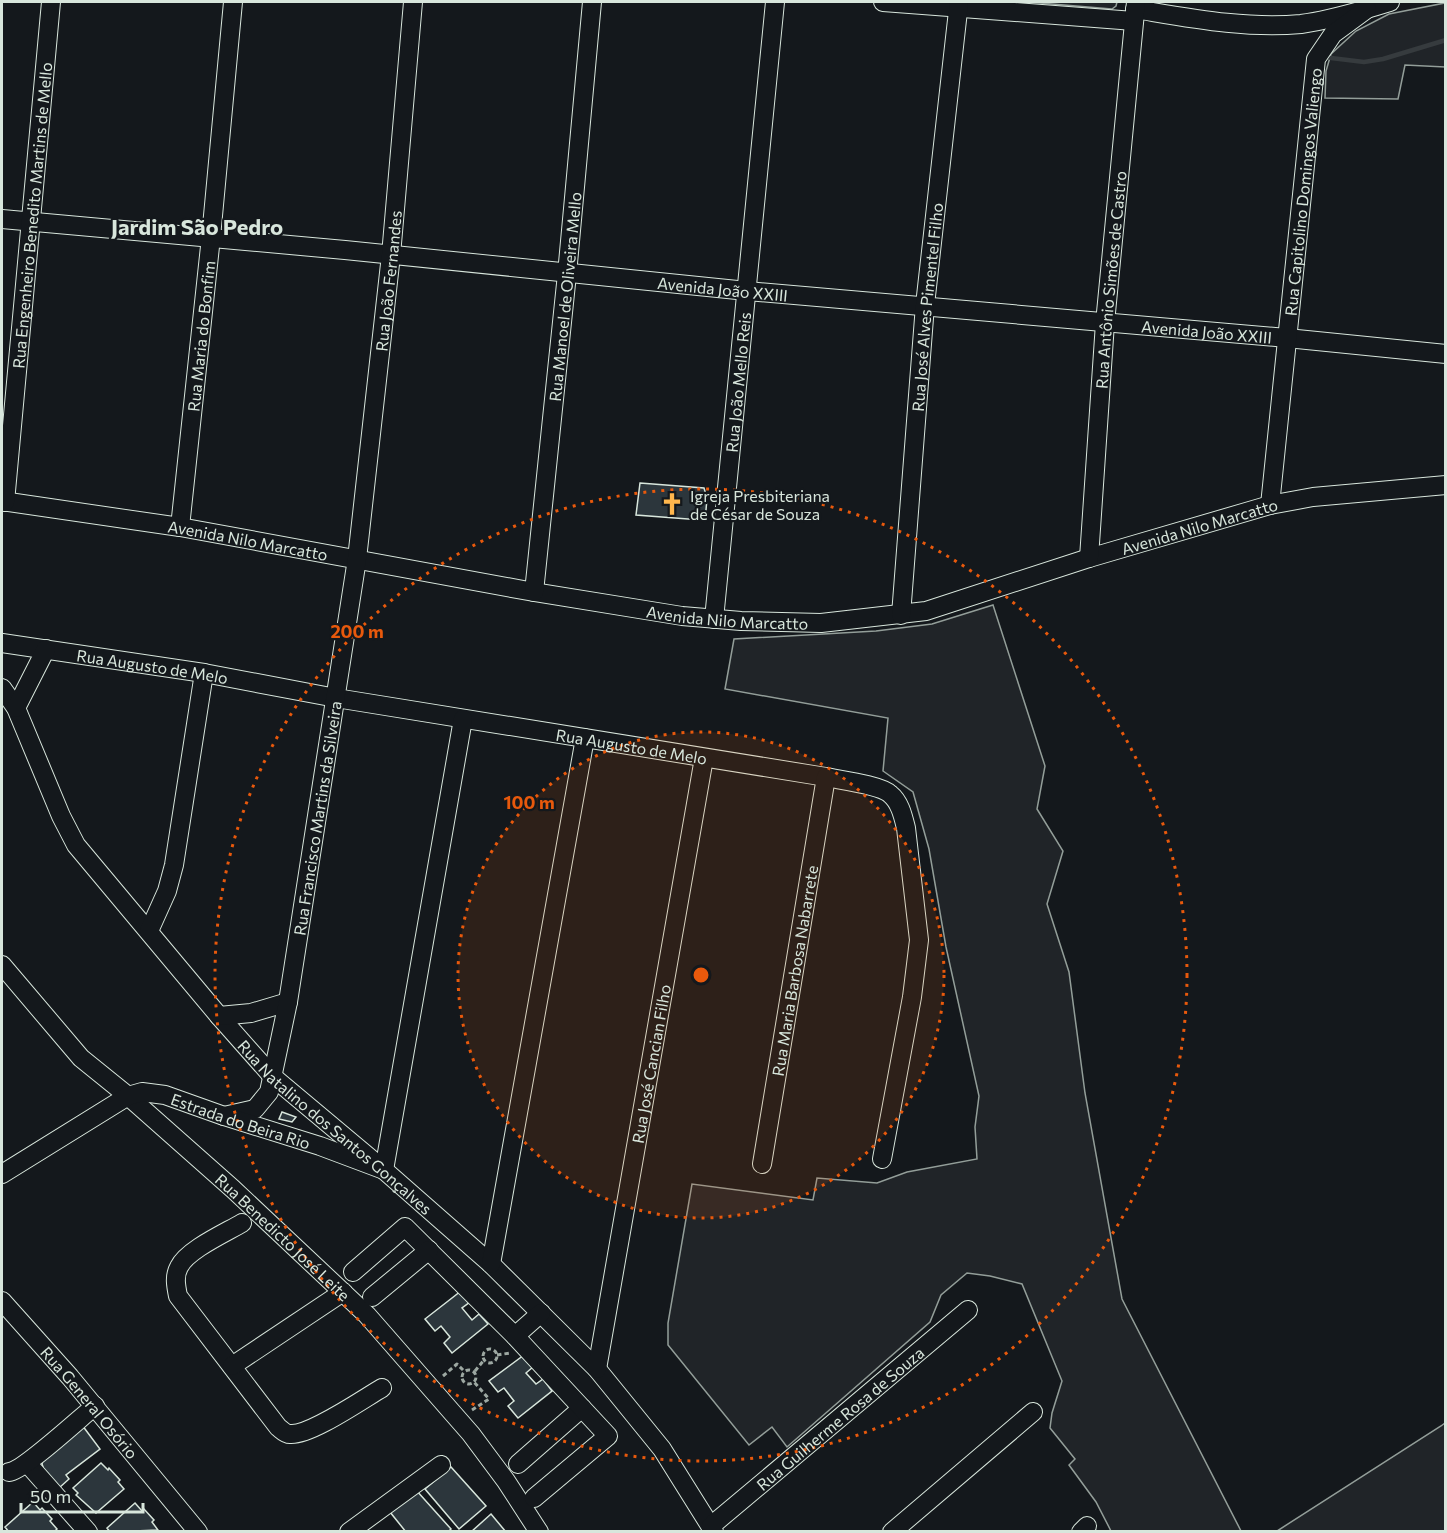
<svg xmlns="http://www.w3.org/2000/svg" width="1447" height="1533" font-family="Commissioner,sans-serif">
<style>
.green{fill:#202428;stroke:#939e99;stroke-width:1.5}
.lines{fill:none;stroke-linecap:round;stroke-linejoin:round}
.stream{stroke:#363b3e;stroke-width:4.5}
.building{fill:#2c363c;stroke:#d8e6dc;stroke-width:1.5}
.minor-casing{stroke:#d8e6dc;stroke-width:20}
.path{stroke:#9da8a2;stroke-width:3;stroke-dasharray:4.5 3;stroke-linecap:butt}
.minor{stroke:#14181c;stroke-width:18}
.ring{fill:none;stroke:#e8590c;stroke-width:3;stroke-dasharray:3 6}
.labels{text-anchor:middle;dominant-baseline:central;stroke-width:4.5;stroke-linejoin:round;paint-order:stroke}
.street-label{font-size:16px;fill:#d8e6dc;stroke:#14181c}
.poi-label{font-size:16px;fill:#d8e6dc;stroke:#14181c;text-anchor:start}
.district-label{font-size:22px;font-weight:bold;fill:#d8e6dc;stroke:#14181c}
.centre{fill:#e8590c;stroke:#14181c;stroke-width:3}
.ring-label{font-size:18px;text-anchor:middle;font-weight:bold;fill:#e8590c;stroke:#14181c;stroke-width:4.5;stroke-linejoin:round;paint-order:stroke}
</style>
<rect width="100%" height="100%" fill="#14181c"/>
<path class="green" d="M 1028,2 L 1117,2 L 1116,6 L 1112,9 Z
M 1445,3 L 1445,67 L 1405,65 L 1398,99 L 1325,98 L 1326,71 L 1331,54 L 1356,31 L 1389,14 Z
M 993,605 L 1045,766 L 1037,809 L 1063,851 L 1047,904 L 1069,972 L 1085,1093 L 1122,1299 L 1241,1531 L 1111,1531 L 1096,1502 L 1069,1465 L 1075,1459 L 1050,1428 L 1052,1413 L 1062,1381 L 1022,1284 L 990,1276 L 967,1273 L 941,1295 L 930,1322 L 787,1447 L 772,1427 L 749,1445 L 668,1345 L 668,1323 L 692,1184 L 813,1200 L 817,1178 L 877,1183 L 907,1172 L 977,1159 L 975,1127 L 979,1096 L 946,947 L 929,849 L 913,792 L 883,771 L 888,718 L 725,689 L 734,639 L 876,631 L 932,624 Z
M 1445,1423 L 1445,1531 L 1277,1531 L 1441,1426 Z"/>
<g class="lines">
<path class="stream" d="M 1331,58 L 1364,62 L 1383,59 L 1446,40"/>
</g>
<path class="building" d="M 640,483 L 704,488 L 707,498 L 706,510 L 701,520 L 636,515 Z
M 282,1112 L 296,1117 L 292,1122 L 279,1119 Z
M 461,1291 L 470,1302 L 462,1308 L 472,1320 L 479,1314 L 488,1324 L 452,1353 L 444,1343 L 450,1337 L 441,1326 L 435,1331 L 425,1319 Z
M 524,1355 L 533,1367 L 526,1373 L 536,1384 L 543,1379 L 552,1391 L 518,1418 L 508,1406 L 514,1401 L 504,1388 L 498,1392 L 489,1381 Z
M 82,1425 L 100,1449 L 66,1475 L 69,1479 L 59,1488 L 44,1470 L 42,1464 L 43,1460 Z
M 101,1463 L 108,1470 L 109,1468 L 120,1480 L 118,1482 L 124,1489 L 96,1513 L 76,1495 L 78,1493 L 73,1488 Z
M 451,1467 L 486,1506 L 459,1529 L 425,1489 Z
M 416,1490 L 451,1529 L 448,1532 L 406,1532 L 390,1512 Z
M 33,1502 L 40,1510 L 42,1508 L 52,1519 L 50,1521 L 57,1529 L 54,1532 L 9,1532 L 5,1527 Z
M 135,1503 L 142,1511 L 144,1509 L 154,1520 L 152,1522 L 158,1530 L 110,1532 L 107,1528 Z
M 491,1514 L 506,1532 L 471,1532 Z"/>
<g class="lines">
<g class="minor-casing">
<g id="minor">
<path d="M 883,2 L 1134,21"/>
<path d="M 1135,9 C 1190,18 1245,29 1301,24 C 1331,20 1361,11 1390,2"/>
<path id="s1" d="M 2,219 L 345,250 L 747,291 L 1287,338 L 1446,354"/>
<path id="s2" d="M 2,501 L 180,527 L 534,592 L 682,616 L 741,621 L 821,623 L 926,611 L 1089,558 L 1270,505 L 1313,497 L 1446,485"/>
<path id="s3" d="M 5,502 L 51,2"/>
<path id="s4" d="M 1270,505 L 1316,59 L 1333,34 L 1367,9"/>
<path id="s5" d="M 180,527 L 211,237 L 233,2"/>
<path id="s6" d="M 1089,558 L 1105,323 L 1136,2"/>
<path id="s7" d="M 534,592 L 567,274 L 592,2"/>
<path id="s8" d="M 901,615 L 925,305 L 959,2"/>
<path id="s9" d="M 714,619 L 775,2"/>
<path id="s10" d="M 2,643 L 204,673 L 336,698 L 826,777 C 840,780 881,785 890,794 C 900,802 903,816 906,828 L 919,940 L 912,997 L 882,1159"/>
<path id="s11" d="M 2,688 L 16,708 L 61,816 L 76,845 L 219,1016 L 273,1077 L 384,1170 L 491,1264 L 597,1369 L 662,1449 L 714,1532"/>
<path d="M 16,708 L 46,649"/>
<path d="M 149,931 L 167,891 L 174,865 L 204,673"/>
<path id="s12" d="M 2,965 L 81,1058 L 128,1096 L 233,1189 L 367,1315 L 471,1434 L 506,1481 L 539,1532"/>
<path d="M 219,1016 L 251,1013 L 288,1002"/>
<path id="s13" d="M 224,1116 L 255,1109 L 269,1092 L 288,1002 L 357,559 L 391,255 L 413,2"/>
<path id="s14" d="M 762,1164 L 826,777"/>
<path id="s15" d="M 2,1174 L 128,1096 L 142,1092 L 165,1095 L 224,1116 L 320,1146 L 384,1170 L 463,719"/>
<path d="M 242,1223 C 225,1233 187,1250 179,1267 C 174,1276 176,1286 178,1296 L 278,1427 C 282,1430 285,1434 290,1434 C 310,1436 363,1399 382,1388"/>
<path d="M 491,1264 L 585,738"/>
<path d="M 353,1272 L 405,1227 L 515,1336"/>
<path d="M 372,1297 L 429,1250"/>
<path id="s16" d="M 2,1301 L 70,1377 L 198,1532"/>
<path d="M 232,1366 L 343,1292"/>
<path id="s17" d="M 597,1369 L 704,758"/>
<path d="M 27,1463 L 88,1532"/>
<path d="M 518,1464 L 582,1408"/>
<path d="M 9,1472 C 23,1471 81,1417 95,1406"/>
<path d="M 534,1498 L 608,1436 L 515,1336 L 541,1313"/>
<path id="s18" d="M 711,1526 L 968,1310"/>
<path d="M 349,1532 L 441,1465"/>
<path d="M 892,1532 L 1033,1412"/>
<path d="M 1081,1532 L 1087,1526"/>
</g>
</g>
<path class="path" d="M483 1356a7 7 0 1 1 14 0a7 7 0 1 1-14 0Z
M 497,1355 L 510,1353
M462 1377a7 7 0 1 1 14 0a7 7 0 1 1-14 0Z
M 475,1371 L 484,1360
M 443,1376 L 457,1364 L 464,1371
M 472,1410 L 489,1399 L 474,1382"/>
<use href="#minor" class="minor"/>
</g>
<circle cx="701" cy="975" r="243" fill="#e8590c" fill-opacity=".12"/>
<g class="ring">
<circle cx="701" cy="975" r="243"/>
<circle cx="701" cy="975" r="486"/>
</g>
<defs>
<g id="church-bare" transform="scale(1.8)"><path d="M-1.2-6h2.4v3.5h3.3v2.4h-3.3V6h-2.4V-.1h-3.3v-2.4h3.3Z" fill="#ffb74d" stroke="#14181c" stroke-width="2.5" paint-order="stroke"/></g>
</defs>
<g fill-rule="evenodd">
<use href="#church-bare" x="672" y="504"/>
</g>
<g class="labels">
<g class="street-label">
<text stroke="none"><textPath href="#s4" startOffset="315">Rua Capitolino Domingos Valiengo</textPath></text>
<text stroke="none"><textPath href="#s3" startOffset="288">Rua Engenheiro Benedito Martins de Mello</textPath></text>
<text stroke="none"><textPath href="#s13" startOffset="874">Rua João Fernandes</textPath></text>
<text stroke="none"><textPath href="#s6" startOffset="279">Rua Antônio Simões de Castro</textPath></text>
<text stroke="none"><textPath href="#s1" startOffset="724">Avenida João XXIII</textPath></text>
<text stroke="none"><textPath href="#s7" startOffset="297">Rua Manoel de Oliveira Mello</textPath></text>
<text stroke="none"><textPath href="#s8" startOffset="309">Rua José Alves Pimentel Filho</textPath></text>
<text stroke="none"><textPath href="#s1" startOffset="1210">Avenida João XXIII</textPath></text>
<text stroke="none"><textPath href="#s5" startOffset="192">Rua Maria do Bonfim</textPath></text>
<text stroke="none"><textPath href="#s9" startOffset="238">Rua João Mello Reis</textPath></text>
<text stroke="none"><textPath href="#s2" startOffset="1221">Avenida Nilo Marcatto</textPath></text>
<text stroke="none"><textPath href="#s2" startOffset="249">Avenida Nilo Marcatto</textPath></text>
<text stroke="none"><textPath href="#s2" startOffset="735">Avenida Nilo Marcatto</textPath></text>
<text stroke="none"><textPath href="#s10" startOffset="152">Rua Augusto de Melo</textPath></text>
<text stroke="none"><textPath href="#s10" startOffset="638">Rua Augusto de Melo</textPath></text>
<text stroke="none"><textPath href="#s13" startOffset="332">Rua Francisco Martins da Silveira</textPath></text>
<text stroke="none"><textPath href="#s14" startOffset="196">Rua Maria Barbosa Nabarrete</textPath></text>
<text stroke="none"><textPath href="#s17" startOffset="310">Rua José Cancian Filho</textPath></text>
<text stroke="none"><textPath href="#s15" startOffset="266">Estrada do Beira Rio</textPath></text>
<text stroke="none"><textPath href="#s11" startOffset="558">Rua Natalino dos Santos Gonçalves</textPath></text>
<text stroke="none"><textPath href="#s12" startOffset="392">Rua Benedicto José Leite</textPath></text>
<text stroke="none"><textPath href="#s16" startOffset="134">Rua General Osório</textPath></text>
<text stroke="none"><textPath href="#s18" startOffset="168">Rua Guilherme Rosa de Souza</textPath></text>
</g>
<g class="poi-label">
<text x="690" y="495">Igreja Presbiteriana<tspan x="690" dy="18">de César de Souza</tspan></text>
</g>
<g class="district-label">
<text x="197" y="226">Jardim São Pedro</text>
</g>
</g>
<circle cx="701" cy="975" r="9" class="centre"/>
<g class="ring-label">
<text x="357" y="638">200 m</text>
<text x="529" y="809">100 m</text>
</g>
<rect width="1447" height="1533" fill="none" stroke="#d8e6dc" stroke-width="6"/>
<path d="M21 1503v9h122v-9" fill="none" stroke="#d8e6dc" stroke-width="3"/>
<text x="30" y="1503" font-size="18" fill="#d8e6dc" stroke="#14181c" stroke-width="4.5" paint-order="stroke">50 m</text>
</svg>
